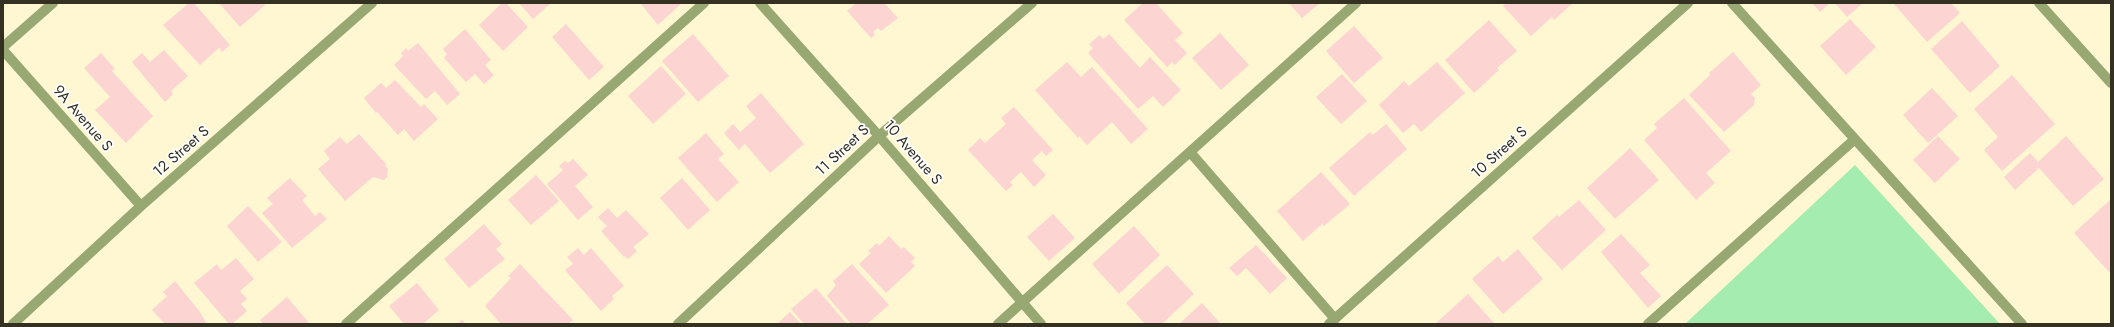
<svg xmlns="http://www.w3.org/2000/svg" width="2114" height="327" font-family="Jost,sans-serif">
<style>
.green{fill:#a4ecb0}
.building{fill:#fcd5d2}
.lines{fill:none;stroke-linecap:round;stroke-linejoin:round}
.service{stroke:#98a872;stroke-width:10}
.minor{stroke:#98a872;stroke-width:10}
.tertiary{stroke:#98a872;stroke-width:10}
.labels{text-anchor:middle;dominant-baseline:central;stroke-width:3.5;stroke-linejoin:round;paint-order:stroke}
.street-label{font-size:15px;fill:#343123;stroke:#fff}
</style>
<rect width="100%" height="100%" fill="#fef7d1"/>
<path class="green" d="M 1855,165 L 2000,324 L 1685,324 Z"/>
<path class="building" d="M 189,3 L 194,3 L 230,45 L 222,52 L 219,48 L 200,65 L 163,25 Z
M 219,3 L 264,3 L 265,5 L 240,27 Z
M 502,3 L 506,3 L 528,27 L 503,51 L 479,25 Z
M 519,3 L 551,3 L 533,19 Z
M 640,3 L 682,3 L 658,25 Z
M 856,3 L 884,3 L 898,18 L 881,31 L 878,28 L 873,32 L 875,35 L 871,38 L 847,11 Z
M 1143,3 L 1156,3 L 1183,33 L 1175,40 L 1187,53 L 1175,65 L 1172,62 L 1167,67 L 1124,20 Z
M 1289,3 L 1320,3 L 1302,18 Z
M 1506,3 L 1573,3 L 1554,20 L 1552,17 L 1531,36 L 1503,6 Z
M 1812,3 L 1830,3 L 1820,12 Z
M 1835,3 L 1863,3 L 1847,17 Z
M 1893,3 L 1951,3 L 1960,13 L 1927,42 Z
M 1850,19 L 1876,47 L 1846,75 L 1820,46 Z
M 1489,20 L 1517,51 L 1497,68 L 1499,70 L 1474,93 L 1445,60 Z
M 1962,21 L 2000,66 L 1970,93 L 1931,49 Z
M 566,24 L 604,67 L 589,80 L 552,37 Z
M 1354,26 L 1383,58 L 1354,83 L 1326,51 Z
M 465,29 L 491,60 L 485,65 L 494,75 L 484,84 L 475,74 L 466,82 L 444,58 L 447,54 L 443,49 Z
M 1220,33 L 1249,65 L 1221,90 L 1192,58 Z
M 693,34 L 729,76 L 698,102 L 662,61 Z
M 1109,34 L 1140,68 L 1150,57 L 1181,90 L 1163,107 L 1153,96 L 1138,109 L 1088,53 L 1093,48 L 1089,44 L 1100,35 L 1103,39 Z
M 418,43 L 460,94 L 447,105 L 435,91 L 426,99 L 394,65 L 403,56 L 401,53 L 406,48 L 408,51 Z
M 164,50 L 188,76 L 171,91 L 173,94 L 165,102 L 132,62 L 142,53 L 150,62 Z
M 1733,52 L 1761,85 L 1751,94 L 1755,98 L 1754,105 L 1724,132 L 1689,95 L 1710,75 L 1709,73 Z
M 101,53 L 115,69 L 112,71 L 153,116 L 126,143 L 95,110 L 110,97 L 84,68 Z
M 1067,62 L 1081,77 L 1092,67 L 1148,129 L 1131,144 L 1112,122 L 1087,145 L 1079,136 L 1078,138 L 1035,90 Z
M 1437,62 L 1465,93 L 1421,132 L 1414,124 L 1403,133 L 1379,105 L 1404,81 L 1409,86 Z
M 661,66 L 686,94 L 653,124 L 628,96 Z
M 1342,74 L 1367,101 L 1341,124 L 1316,97 Z
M 2012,75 L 2055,124 L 2002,171 L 1984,150 L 1998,137 L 1974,109 Z
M 395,80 L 421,107 L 424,104 L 438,119 L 414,141 L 404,129 L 398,135 L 377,112 L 376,113 L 364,98 L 381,83 L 386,88 Z
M 1932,88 L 1958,116 L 1928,143 L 1903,115 Z
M 761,93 L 804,144 L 770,173 L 745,144 L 739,150 L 724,133 L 733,124 L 740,132 L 756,118 L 746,106 Z
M 1684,98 L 1731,151 L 1706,173 L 1715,183 L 1696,200 L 1644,140 L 1657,128 L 1654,124 Z
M 1014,107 L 1053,150 L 1046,156 L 1042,151 L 1032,160 L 1046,175 L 1034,187 L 1021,172 L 1010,182 L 1013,185 L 1006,191 L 968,150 L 980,138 L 985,143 L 1006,124 L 1001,118 Z
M 1386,124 L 1407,149 L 1354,196 L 1329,168 L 1370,132 L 1373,135 Z
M 706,133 L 724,154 L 718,159 L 739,182 L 717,202 L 678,158 Z
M 359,134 L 386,164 L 385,165 L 388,169 L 387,177 L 384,180 L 373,177 L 345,201 L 318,169 L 330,159 L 324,151 L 340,137 L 347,144 Z
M 1938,136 L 1960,159 L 1935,183 L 1913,160 Z
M 2066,136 L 2104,179 L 2073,206 L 2039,168 L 2015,190 L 2004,177 L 2030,153 L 2038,162 Z
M 1630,148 L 1659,180 L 1615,219 L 1587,188 Z
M 573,159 L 588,175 L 575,186 L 593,207 L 578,220 L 547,184 L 563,170 L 559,166 L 565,161 L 568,163 Z
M 1321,172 L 1350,204 L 1324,226 L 1322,224 L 1303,241 L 1277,211 Z
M 536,175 L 559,201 L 531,225 L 508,200 Z
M 290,178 L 307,196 L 302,200 L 315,216 L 320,212 L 327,219 L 292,248 L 262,213 L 273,204 L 267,198 Z
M 682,178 L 710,210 L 688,230 L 660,198 Z
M 2111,199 L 2111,271 L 2109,272 L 2074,233 Z
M 1579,200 L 1606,230 L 1562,270 L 1532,238 L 1557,215 L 1559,217 Z
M 248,206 L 282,242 L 258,262 L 227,226 Z
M 608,208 L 617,218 L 626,210 L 649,234 L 633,247 L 637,251 L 628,259 L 625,256 L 624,257 L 601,231 L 607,226 L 598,217 Z
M 1053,214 L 1075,238 L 1049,261 L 1027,237 Z
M 484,224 L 502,244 L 496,249 L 505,259 L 469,288 L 444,259 Z
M 1134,226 L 1160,255 L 1119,294 L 1092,264 Z
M 1621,234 L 1650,265 L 1640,273 L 1661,296 L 1648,308 L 1601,252 Z
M 889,236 L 901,249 L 904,247 L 915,258 L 911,262 L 915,266 L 886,293 L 859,264 L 871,253 L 868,251 L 877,243 L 879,246 Z
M 1256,245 L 1287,278 L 1270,294 L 1246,268 L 1237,276 L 1229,268 Z
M 578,248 L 584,255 L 591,248 L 624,286 L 612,296 L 614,299 L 601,311 L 565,270 L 573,264 L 567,257 Z
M 1518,249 L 1543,279 L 1503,314 L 1472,279 L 1498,256 L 1503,262 Z
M 236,258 L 254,279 L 240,291 L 247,299 L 241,304 L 247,311 L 232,324 L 229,324 L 194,283 L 217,264 L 221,270 Z
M 520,264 L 573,320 L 568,324 L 501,324 L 485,306 L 511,278 L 508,276 Z
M 852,264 L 889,305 L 867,324 L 851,324 L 827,296 L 836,285 L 833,281 Z
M 1167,265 L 1194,294 L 1162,324 L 1145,324 L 1126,303 Z
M 175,281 L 200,312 L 207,324 L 165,324 L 152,310 L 167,296 L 163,292 Z
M 417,283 L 439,310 L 423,324 L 404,324 L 389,306 Z
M 816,288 L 847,324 L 804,324 L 791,309 Z
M 1468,294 L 1495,324 L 1435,324 Z
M 287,297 L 309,323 L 263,324 L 260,320 Z
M 1202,303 L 1221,324 L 1179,324 Z
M 790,312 L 801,324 L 777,324 Z
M 462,320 L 466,324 L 457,324 Z"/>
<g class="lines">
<path class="service" d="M 1732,3 L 2022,324
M 3,47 L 53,3
M 1190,152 L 1335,319
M 346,324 L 704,3
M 998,324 L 1356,3
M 1648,324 L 1855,139"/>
<path class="minor" d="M 2039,3 L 2111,83
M 3,50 L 141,206
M 13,324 L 141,206 L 372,3
M 678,324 L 879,136 L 1032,3
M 1329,324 L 1688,3"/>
<path class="tertiary" d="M 760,3 L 879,136 L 1041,324"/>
</g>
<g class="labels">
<g class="street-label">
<text transform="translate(83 118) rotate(49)">9A Avenue S</text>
<text transform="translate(842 150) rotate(-43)">11 Street S</text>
<text transform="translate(181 151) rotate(-41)">12 Street S</text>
<text transform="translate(913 152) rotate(49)">10 Avenue S</text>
<text transform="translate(1499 152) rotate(-42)">10 Street S</text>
</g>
</g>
<rect width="2114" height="327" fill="none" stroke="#343123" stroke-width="8"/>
</svg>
